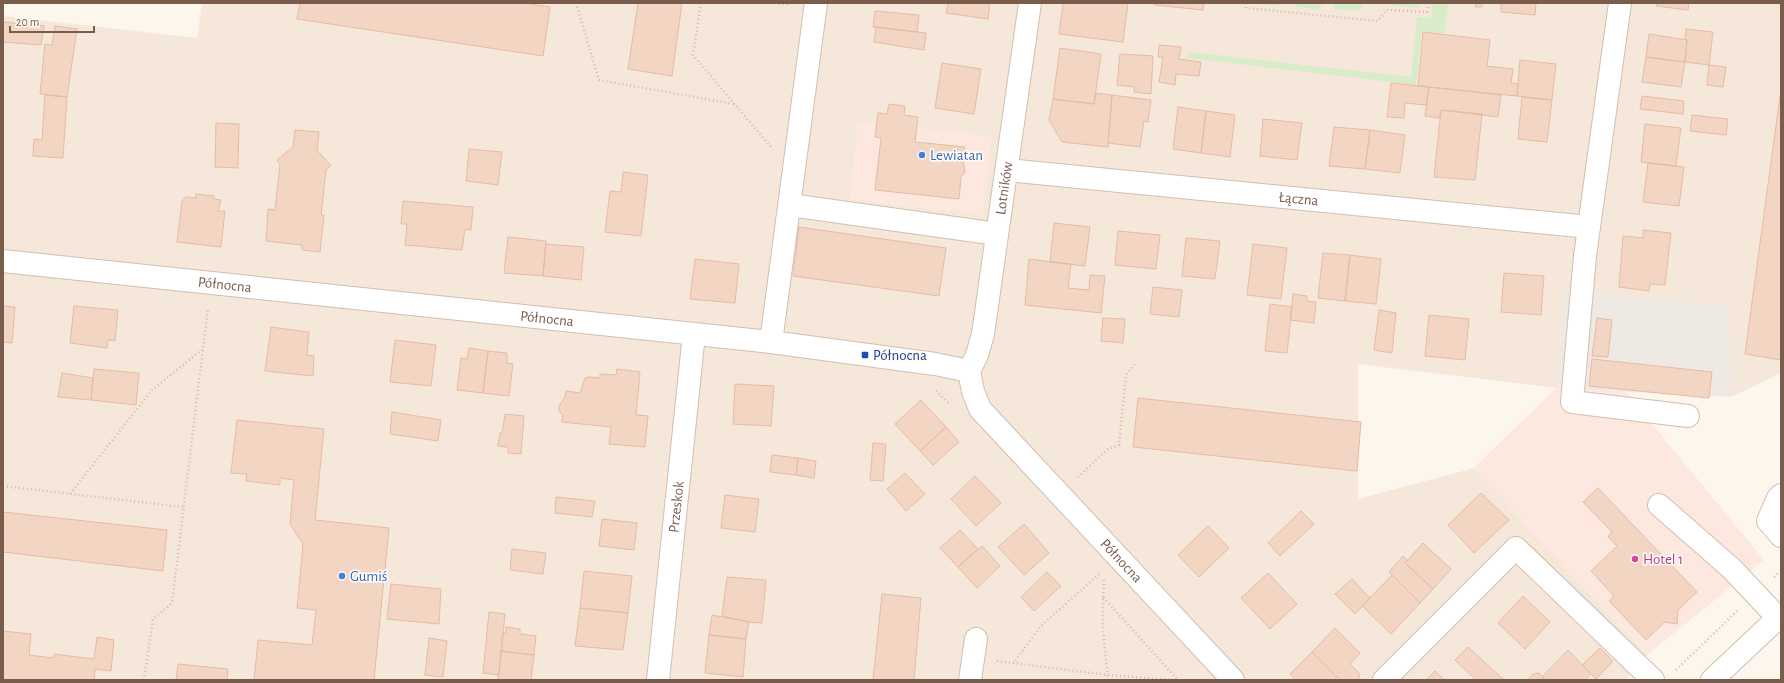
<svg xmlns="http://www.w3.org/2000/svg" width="1784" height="683" font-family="'Alegreya Sans',sans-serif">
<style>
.residential{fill:#f5e8da}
.commercial{fill:#fde8e0}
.industrial{fill:#efe9e4}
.green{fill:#d8ecc9}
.building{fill:#f3d5c3;stroke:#e6bba3}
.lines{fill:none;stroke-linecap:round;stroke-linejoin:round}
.minor-casing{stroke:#d1beb0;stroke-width:24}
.path{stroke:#d9b8a5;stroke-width:2.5;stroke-dasharray:1 3;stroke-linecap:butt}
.minor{stroke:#fff;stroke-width:22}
.shop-dot{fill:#3f7fe0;stroke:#fffaf3;stroke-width:1.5}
.transit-dot{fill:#1a4fb4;stroke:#fffaf3;stroke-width:1.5}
.hotel-dot{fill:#d1479c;stroke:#fffaf3;stroke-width:1.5}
.labels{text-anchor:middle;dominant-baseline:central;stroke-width:3.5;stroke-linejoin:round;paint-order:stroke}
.shop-label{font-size:15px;fill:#366cbe;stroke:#fffaf3;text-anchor:start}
.street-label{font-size:15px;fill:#7a5c4d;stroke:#fffaf3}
.transit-label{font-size:15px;fill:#164399;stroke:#fffaf3;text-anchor:start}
.hotel-label{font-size:15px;fill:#b23c85;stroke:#fffaf3;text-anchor:start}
</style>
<rect width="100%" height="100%" fill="#fdf6ec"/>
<path class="residential" d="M 202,3 L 1781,3 L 1781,373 L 1731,397 L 1729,305 L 1565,292 L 1556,388 L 1358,364 L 1358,499 L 1474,468 L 1647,655 L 1626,680 L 3,680 L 3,16 L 197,38 Z"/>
<path class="commercial" d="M 858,122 L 991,136 L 983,215 L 850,200 Z
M 1556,388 L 1625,391 L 1764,560 L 1647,655 L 1474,468 Z"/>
<path class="industrial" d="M 1565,291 L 1729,305 L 1731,397 L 1556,388 Z"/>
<path class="green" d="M 1252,3 L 1281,3 L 1276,6 Z
M 1295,3 L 1324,3 L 1317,10 L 1296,6 Z
M 1333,3 L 1364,3 L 1360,11 L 1335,9 L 1333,7 Z
M 1377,3 L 1421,3 L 1416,8 Z
M 1433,3 L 1449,3 L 1444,33 L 1422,31 L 1416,85 L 1188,58 L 1189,52 L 1411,77 L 1417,17 L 1431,18 Z"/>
<path class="building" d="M 300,3 L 524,3 L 550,7 L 543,56 L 297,19 Z
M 638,3 L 682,3 L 672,76 L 628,69 Z
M 948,3 L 990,3 L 988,19 L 946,13 Z
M 1063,3 L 1128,3 L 1123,42 L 1059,34 Z
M 1155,3 L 1204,3 L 1203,10 L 1154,5 Z
M 1476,3 L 1482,3 L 1482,7 L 1475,7 Z
M 1501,3 L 1536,3 L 1535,15 L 1501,12 Z
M 1657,3 L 1689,3 L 1688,10 L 1656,6 Z
M 875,11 L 919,15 L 917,32 L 873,27 Z
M 3,22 L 44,26 L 41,45 L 3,42 Z
M 55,26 L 77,29 L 67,97 L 40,94 L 45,44 L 52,45 Z
M 876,27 L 926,33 L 924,50 L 874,42 Z
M 1686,29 L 1713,32 L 1709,65 L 1685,62 L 1687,40 L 1685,39 Z
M 1423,32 L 1490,40 L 1487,66 L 1513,69 L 1511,83 L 1518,84 L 1517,96 L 1418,86 Z
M 1649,34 L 1687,40 L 1685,62 L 1646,57 Z
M 1159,45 L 1181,47 L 1179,59 L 1201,62 L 1199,76 L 1176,74 L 1175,85 L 1159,82 L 1163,57 L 1158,57 Z
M 1060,48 L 1101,54 L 1094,104 L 1053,99 Z
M 1120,54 L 1153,56 L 1151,94 L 1134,92 L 1134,87 L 1117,85 Z
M 1646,57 L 1685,62 L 1681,87 L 1642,82 Z
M 1520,60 L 1556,64 L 1552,100 L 1517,96 Z
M 942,63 L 981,69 L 974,114 L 935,108 Z
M 1709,65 L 1726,67 L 1723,87 L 1707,85 Z
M 1391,83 L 1429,87 L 1426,105 L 1405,103 L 1404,118 L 1387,117 Z
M 1429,87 L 1501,95 L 1498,117 L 1441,110 L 1439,118 L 1425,116 Z
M 1781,89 L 1781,360 L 1745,354 Z
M 1096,93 L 1112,95 L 1108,147 L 1062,142 L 1049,120 L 1053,99 L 1094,104 Z
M 45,95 L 67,97 L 63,158 L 33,156 L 34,139 L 42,140 Z
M 1112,95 L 1151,100 L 1148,122 L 1144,121 L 1140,147 L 1108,143 Z
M 1642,96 L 1684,101 L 1683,114 L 1640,109 Z
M 1522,97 L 1552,100 L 1547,142 L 1518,139 Z
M 889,104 L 905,106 L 904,115 L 918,117 L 915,142 L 965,147 L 963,162 L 965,172 L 961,177 L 959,199 L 875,190 L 881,138 L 875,137 L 878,113 L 887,114 Z
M 1178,107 L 1206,111 L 1201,153 L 1173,149 Z
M 1441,110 L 1482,114 L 1475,180 L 1434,177 Z
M 1206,111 L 1235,115 L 1230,157 L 1201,153 Z
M 1692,115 L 1728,119 L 1726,135 L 1690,131 Z
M 1263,119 L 1302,123 L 1297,160 L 1260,156 Z
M 216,123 L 239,124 L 238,168 L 215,167 Z
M 1645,124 L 1681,128 L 1676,166 L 1641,162 Z
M 1334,127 L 1370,130 L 1365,169 L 1329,166 Z
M 295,130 L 319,132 L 317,150 L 331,166 L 326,170 L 321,215 L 324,215 L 320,252 L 302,250 L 302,245 L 266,241 L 268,209 L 275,210 L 280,164 L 277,160 L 293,147 Z
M 1370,130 L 1405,135 L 1400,173 L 1365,169 Z
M 469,149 L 502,152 L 498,185 L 466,181 Z
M 1648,163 L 1684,167 L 1679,206 L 1643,202 Z
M 623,172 L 648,175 L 641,236 L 605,232 L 610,191 L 621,192 Z
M 196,194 L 214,196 L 214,199 L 221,200 L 218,211 L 225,211 L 221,247 L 177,242 L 182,201 L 186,197 L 196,198 Z
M 403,201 L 473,207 L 471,230 L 465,229 L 462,250 L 405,245 L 407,224 L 401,224 Z
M 1054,223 L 1090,227 L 1085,266 L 1050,262 Z
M 799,227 L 946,248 L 939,296 L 793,276 Z
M 1643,230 L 1671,233 L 1665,285 L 1650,284 L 1649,291 L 1619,287 L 1623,236 L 1643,238 Z
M 1118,231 L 1160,235 L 1156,269 L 1115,265 Z
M 508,237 L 546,241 L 543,276 L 504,273 Z
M 1186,238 L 1220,241 L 1215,279 L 1182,276 Z
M 546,244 L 584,247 L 581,280 L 543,276 Z
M 1253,244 L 1287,248 L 1281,299 L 1247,295 Z
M 1323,253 L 1350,255 L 1345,301 L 1318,298 Z
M 1350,255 L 1381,259 L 1376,304 L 1345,301 Z
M 695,259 L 739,264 L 735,303 L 690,299 Z
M 1029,259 L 1071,264 L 1068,288 L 1089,290 L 1090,275 L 1105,276 L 1101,313 L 1025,305 Z
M 1504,273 L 1544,276 L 1541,315 L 1501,312 Z
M 1153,287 L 1182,290 L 1179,317 L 1150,314 Z
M 1293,294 L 1307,296 L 1307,301 L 1316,302 L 1314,323 L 1290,320 Z
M 1270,304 L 1292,307 L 1287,353 L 1265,351 Z
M 3,306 L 15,307 L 12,343 L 3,342 Z
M 74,306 L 118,310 L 115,341 L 108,340 L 107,348 L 70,343 Z
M 1379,310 L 1396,313 L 1392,353 L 1374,350 Z
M 1429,315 L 1469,319 L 1465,360 L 1425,356 Z
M 1103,318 L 1125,319 L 1123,343 L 1101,341 Z
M 1597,318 L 1612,320 L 1608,357 L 1592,356 Z
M 271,327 L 309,332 L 307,355 L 314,356 L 313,376 L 265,371 Z
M 395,340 L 436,345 L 431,386 L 390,382 Z
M 469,348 L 488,351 L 483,393 L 457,390 L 461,358 L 467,359 Z
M 488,351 L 507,353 L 507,363 L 513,364 L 509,396 L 483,393 Z
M 1592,359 L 1712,372 L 1709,398 L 1589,386 Z
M 94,369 L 139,373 L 136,405 L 91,400 Z
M 617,369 L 640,372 L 636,415 L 648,416 L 645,447 L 609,444 L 611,427 L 562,422 L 563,416 L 559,411 L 559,406 L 565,397 L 566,391 L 580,393 L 585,378 L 589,377 L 600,378 L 600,374 L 616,375 Z
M 62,373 L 93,378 L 91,400 L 58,397 Z
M 735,384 L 774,386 L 771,426 L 733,424 Z
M 1138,398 L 1361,422 L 1357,471 L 1133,447 Z
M 921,400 L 946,427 L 920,451 L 895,424 Z
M 392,412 L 441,420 L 438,441 L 390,434 Z
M 505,414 L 524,416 L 521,454 L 508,453 L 508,447 L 498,446 L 500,433 L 502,433 Z
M 237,420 L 324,429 L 315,520 L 389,528 L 374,680 L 254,680 L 258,640 L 312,645 L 316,610 L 297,608 L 303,544 L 290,524 L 294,480 L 280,478 L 280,485 L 246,481 L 247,474 L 231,473 Z
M 946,427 L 959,442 L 933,465 L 920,451 Z
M 873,443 L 886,444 L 883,481 L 870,480 Z
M 772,455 L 798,458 L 796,475 L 770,472 Z
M 798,458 L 816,461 L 814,478 L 796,475 Z
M 905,473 L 925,494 L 906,511 L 887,489 Z
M 975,476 L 1001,503 L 976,526 L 951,499 Z
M 1598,488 L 1697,592 L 1678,610 L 1677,624 L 1665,622 L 1646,640 L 1609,601 L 1614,596 L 1591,571 L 1617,546 L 1608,537 L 1612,532 L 1583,502 Z
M 1481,493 L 1509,520 L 1474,553 L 1448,525 Z
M 725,495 L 759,499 L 755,532 L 721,528 Z
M 556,497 L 595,501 L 592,517 L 555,513 Z
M 1301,511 L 1314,524 L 1280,556 L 1268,543 Z
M 3,512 L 167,530 L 163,571 L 3,552 Z
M 602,519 L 637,523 L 634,550 L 599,546 Z
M 1024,524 L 1049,553 L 1024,575 L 998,547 Z
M 1208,526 L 1229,548 L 1199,577 L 1178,555 Z
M 960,530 L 978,549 L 958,567 L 940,548 Z
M 1423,543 L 1451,569 L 1433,589 L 1405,563 Z
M 982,546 L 1000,566 L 977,588 L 958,567 Z
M 512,549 L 546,553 L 543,574 L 510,570 Z
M 1403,556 L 1407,560 L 1405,563 L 1433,589 L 1420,603 L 1389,572 Z
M 584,571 L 632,576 L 628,613 L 580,608 Z
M 1047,572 L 1061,586 L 1034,611 L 1021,597 Z
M 1268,573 L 1297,604 L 1270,629 L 1241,598 Z
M 1392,575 L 1420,603 L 1391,634 L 1362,606 Z
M 727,577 L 766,580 L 762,623 L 749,622 L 722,616 Z
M 1352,579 L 1370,598 L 1355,614 L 1335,594 Z
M 391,584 L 441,589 L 439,624 L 387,619 Z
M 882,594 L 921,598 L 914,680 L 873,680 Z
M 1523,596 L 1550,622 L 1525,649 L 1498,623 Z
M 580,608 L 628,613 L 623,650 L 575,646 Z
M 489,612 L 505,614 L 499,675 L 483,673 Z
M 712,615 L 749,622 L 746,639 L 709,635 Z
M 506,627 L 520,629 L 520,634 L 536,636 L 534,655 L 501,651 L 503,633 L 506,633 Z
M 1335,628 L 1360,653 L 1350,664 L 1360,674 L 1358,680 L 1340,680 L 1312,652 Z
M 3,631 L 31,634 L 29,655 L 53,658 L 54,654 L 94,659 L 97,637 L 114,640 L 111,671 L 95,669 L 94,680 L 3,680 Z
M 709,635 L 746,639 L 743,677 L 705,673 Z
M 429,638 L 447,641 L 443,677 L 425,675 Z
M 1468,647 L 1504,680 L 1476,680 L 1455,660 Z
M 1600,648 L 1613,661 L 1596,679 L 1582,665 Z
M 1568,650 L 1591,674 L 1585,680 L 1545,680 L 1542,677 Z
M 501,651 L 534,655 L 531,680 L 498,680 Z
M 1312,652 L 1337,677 L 1334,680 L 1296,680 L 1290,674 Z
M 178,664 L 228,669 L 227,680 L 176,680 Z
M 1435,671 L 1444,680 L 1426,680 Z
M 1539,673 L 1545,680 L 1527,680 L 1533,674 Z"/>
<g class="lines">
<g class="minor-casing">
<g id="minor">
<path d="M 1620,3 L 1585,256 L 1572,402 L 1688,416"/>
<path id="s1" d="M 1007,170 L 1589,227"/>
<path d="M 790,205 L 997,234"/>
<path id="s2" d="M 3,261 L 771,342 L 935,364 L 969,371"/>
<path d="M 771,342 L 816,3"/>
<path id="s3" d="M 969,371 L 973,391 L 980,409 L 1233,680"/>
<path id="s4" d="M 969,371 L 977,355 L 983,334 L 1030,3"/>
<path d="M 1781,495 L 1778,498 L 1768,521 L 1781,536"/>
<path d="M 1659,505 L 1732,569 L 1778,618"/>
<path id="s5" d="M 658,680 L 694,334"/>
<path d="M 970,680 L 976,639"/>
<path d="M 1384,680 L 1516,548 L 1653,680"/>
<path d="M 1712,680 L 1781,615"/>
</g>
</g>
<path class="path" d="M 576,3 L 599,80 L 734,104
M 701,3 L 693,55 L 771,147
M 775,3 L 790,5
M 1247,3 L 1246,8 L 1378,21 L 1387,10 L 1427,12 L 1428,3
M 936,391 L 950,404
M 1078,477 L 1108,449 L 1119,445 L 1126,375 L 1135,364
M 3,486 L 183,507
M 70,494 L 152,390 L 203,349
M 1774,577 L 1781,571
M 1103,597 L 1104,580
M 997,661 L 1109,675 L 1171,680
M 1013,664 L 1041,626 L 1099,574
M 1676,670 L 1737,611
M 144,680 L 153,619 L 172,603 L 208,308
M 1108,680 L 1103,631 L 1103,597 L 1178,680"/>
<use href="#minor" class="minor"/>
</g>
<g class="shop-dot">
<circle cx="922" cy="155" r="4"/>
<circle cx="342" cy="576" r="4"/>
</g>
<rect class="transit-dot" x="861" y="351" width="8" height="8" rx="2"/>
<circle class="hotel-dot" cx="1635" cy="559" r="4"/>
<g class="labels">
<g class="shop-label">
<text x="930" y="155">Lewiatan</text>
<text x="350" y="576">Gumiś</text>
</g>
<g class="street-label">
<text stroke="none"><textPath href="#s4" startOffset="187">Lotników</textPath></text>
<text stroke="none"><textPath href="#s1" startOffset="293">Łączna</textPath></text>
<text stroke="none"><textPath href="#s2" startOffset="223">Północna</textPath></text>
<text stroke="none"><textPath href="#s2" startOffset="547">Północna</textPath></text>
<text stroke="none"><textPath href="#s5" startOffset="174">Przeskok</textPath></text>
<text stroke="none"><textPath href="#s3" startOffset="247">Północna</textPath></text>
</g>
<g class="transit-label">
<text x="873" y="355">Północna</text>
</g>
<g class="hotel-label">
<text x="1643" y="559">Hotel 1</text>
</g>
</g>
<rect width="1784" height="683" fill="none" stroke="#7a5c4d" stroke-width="8"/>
<path d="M10 26v6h84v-6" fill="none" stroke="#7a5c4d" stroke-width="2"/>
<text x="16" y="26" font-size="12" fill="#7a5c4d" stroke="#fffaf3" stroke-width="3" paint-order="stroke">20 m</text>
</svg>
